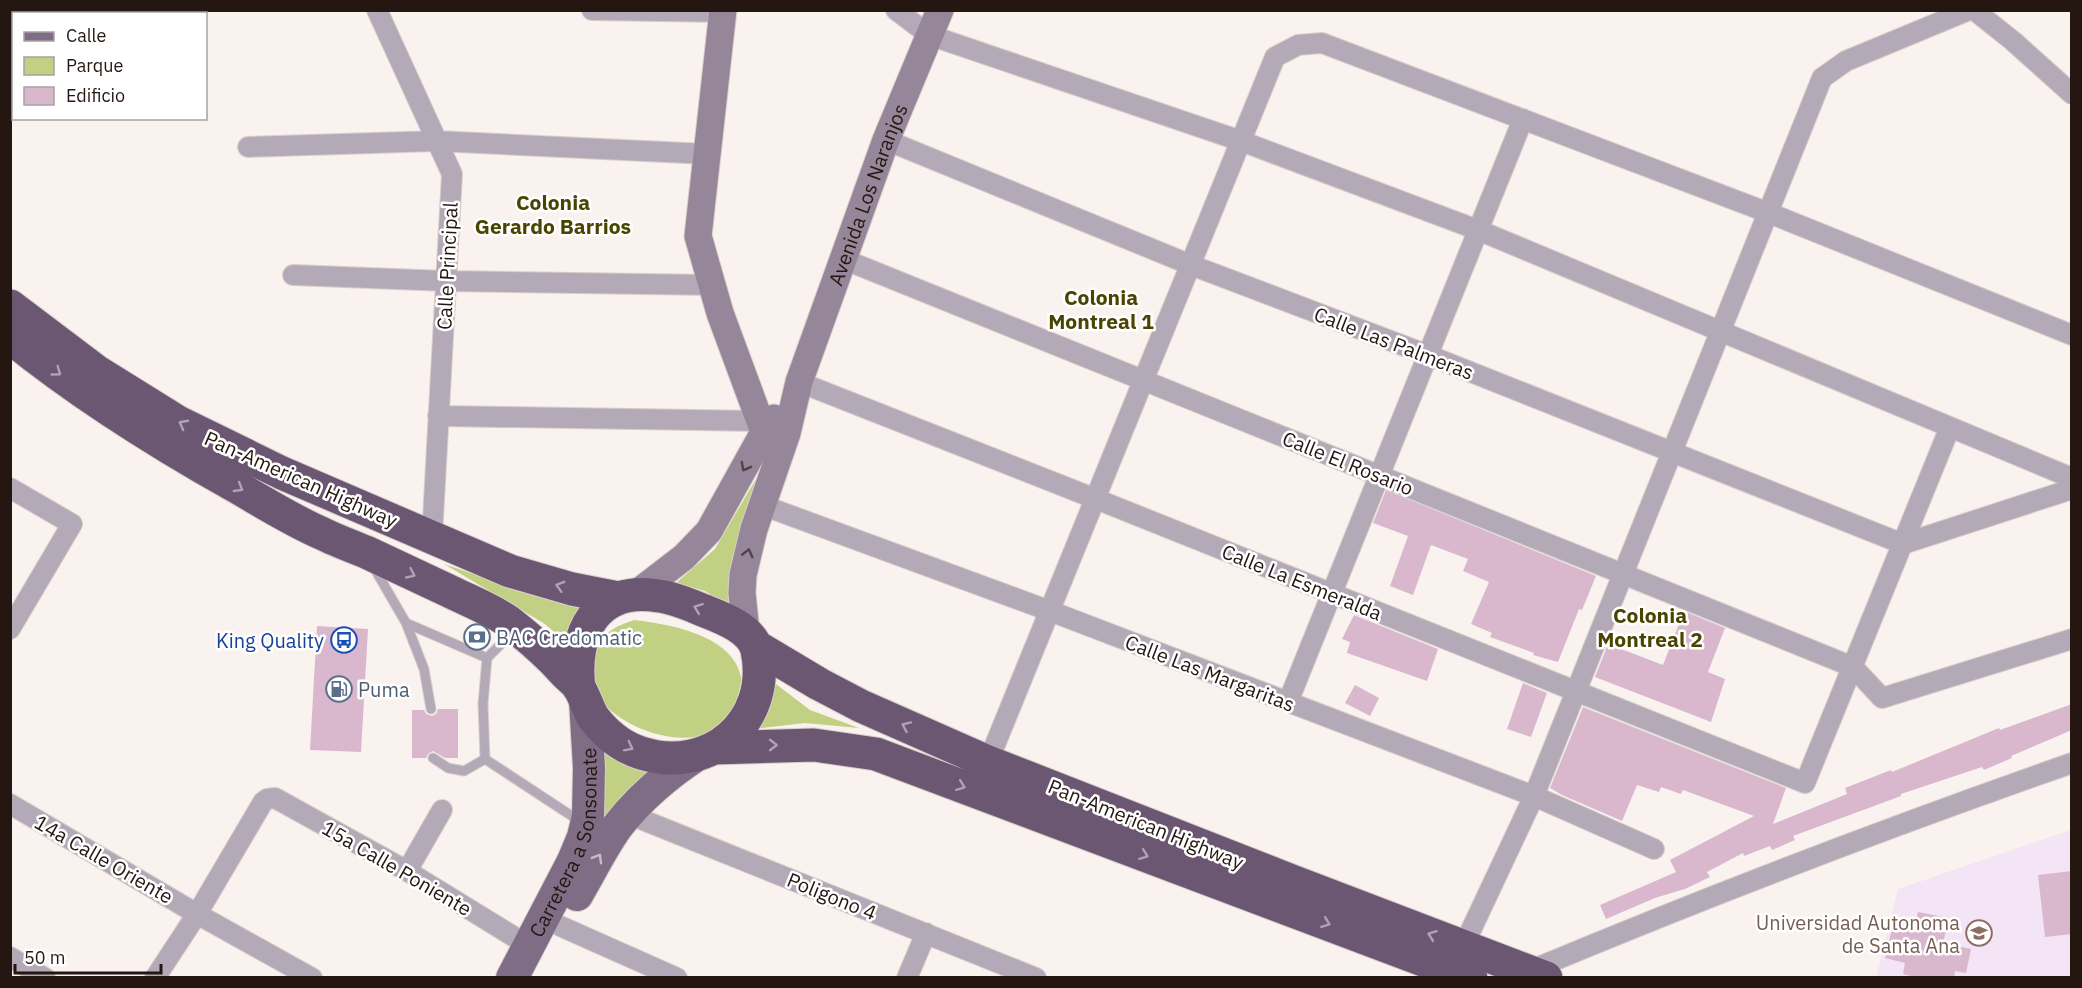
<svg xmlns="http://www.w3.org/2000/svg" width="2082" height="988" font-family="'IBM Plex Sans',sans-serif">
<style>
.education{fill:#f3e4f6}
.green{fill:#c2d084}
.building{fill:#d9b8ce}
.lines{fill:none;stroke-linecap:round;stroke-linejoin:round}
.lane-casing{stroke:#d8cfcb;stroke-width:11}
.street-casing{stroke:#d8cfcb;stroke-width:22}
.secondary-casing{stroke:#d8cfcb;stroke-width:29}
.primary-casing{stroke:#d8cfcb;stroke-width:34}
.highway-casing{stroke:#d8cfcb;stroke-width:35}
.lane{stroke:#b4aab7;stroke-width:9}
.street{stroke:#b4aab7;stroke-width:20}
.secondary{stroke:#958699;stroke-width:27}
.primary{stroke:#7e6d84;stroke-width:32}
.highway{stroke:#6b5772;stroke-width:33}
.oneway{stroke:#aea3b1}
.oneway2{stroke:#514347}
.oneway3{stroke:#c5bdc8}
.labels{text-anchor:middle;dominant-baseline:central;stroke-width:5;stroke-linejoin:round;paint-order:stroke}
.street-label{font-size:20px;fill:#241711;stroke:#fff}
.service-label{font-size:20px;fill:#4e5e75;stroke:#fff;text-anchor:start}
.transit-label{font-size:20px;fill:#164399;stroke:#fff;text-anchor:end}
.education-label{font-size:20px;fill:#785e54;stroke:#fff;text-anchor:end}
.neighbourhood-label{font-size:21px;font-weight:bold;fill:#4b4300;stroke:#fff}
</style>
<rect width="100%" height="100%" fill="#faf2ee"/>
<path class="education" d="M 2071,830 L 2071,977 L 1876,978 L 1898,889 Z"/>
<path class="green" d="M 760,472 L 733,558 L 731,607 L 705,591 L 676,583 L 715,549 Z
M 444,564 L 555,602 L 587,604 L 567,644 L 545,624 Z
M 634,620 C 669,624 733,635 741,677 C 742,682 739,690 738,695 C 736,711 727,723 713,731 C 680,749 622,728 601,700 C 588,682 592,646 609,632 C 616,626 626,623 634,620 Z
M 772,681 L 810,710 L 859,728 L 805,723 L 754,729 Z
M 605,744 L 663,770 L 597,829 L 605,797 Z"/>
<path class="building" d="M 1386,490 L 1596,576 L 1582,610 L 1579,609 L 1558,662 L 1533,655 L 1534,653 L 1490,637 L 1492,633 L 1471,624 L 1489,582 L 1463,571 L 1468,559 L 1431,545 L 1413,595 L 1390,586 L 1408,536 L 1373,523 Z
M 1684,611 L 1725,628 L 1708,672 L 1725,679 L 1711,722 L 1595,677 L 1608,644 L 1663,665 Z
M 1354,615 L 1438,649 L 1427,681 L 1347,653 L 1350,642 L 1342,639 Z
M 317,626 L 368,629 L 361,752 L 310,750 Z
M 1523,683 L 1547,693 L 1531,737 L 1507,729 Z
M 1355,685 L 1379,698 L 1370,716 L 1345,703 Z
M 2072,704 L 2072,730 L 2011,756 L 2012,758 L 1984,770 L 1982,767 L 1901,794 L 1901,796 L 1793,836 L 1795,840 L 1772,850 L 1770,846 L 1744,856 L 1743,853 L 1707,872 L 1710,877 L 1685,889 L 1655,898 L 1606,919 L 1600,905 L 1676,872 L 1670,860 L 1754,816 L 1683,790 L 1681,794 L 1661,787 L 1659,792 L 1637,785 L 1622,821 L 1562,795 L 1550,788 L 1583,707 L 1786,788 L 1773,824 L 1847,794 L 1845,788 L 1891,770 L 1892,772 L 1999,728 L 2000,730 Z
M 438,709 L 458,709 L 458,758 L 445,758 L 433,751 L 428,754 L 426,758 L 412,758 L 412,710 L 424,710 L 426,714 L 432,716 L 436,714 Z
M 2072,871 L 2072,934 L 2045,937 L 2038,875 Z
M 1918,912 L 1949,918 L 1943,943 L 1971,949 L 1966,973 L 1955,971 L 1954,978 L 1918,978 L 1903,974 L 1905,963 L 1885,958 L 1893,925 L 1913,930 Z"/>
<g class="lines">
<g class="lane-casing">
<path id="lane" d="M 373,566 L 406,623 L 424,669 L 431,709
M 406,623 L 487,658
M 433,758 L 448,768 L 464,771 L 485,759
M 485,759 L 483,704 L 487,658 L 502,643 L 515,637
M 485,759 L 581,822"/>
</g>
<g class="street-casing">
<path id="street" d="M 377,10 L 452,174 L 432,537
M 592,10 L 723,12
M 896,10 L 929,35 L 1241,141 L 1478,230 L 2072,478
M 1974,10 L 2013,41 L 2072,94
M 886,140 L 1191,265 L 1428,355 L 1903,544 L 2072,489
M 248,147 L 437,141 L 707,154
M 843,259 C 1180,392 1516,531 1853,667 L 1882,698 L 2072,639
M 293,275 L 446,281 L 712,285
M 799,382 L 1096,499 L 1805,783 L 1950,427
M 438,416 L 758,421
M 10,488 L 72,524 L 10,629
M 762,505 L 1050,611 L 1534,796 L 1654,849
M 1288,702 L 1523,119
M 988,762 L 1275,57 L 1298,45 L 1322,43 L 1769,213 L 2072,335
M 10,804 L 197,914 L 312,978
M 628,814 L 1036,978
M 407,871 L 442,810
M 560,926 L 677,978
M 1463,947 L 1534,796 L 1822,78 L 1846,61 L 1969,10
M 10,957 L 45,978
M 1529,971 C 1708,896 1889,827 2072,763
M 155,978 L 197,914 L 263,802 L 267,799 L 275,798 L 407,871 L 529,946
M 907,978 L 926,933"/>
</g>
<g class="secondary-casing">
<g id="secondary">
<path d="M 723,10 L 698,236 L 720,313 L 764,432"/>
<path d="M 636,594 L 684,557 L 709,531 L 764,432 L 774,418"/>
<path id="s1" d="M 746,632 L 742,593 L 743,575 L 754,529 L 787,433 L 799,382 L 886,140 L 940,10"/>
</g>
</g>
<g class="primary-casing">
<g id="primary">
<path d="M 577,895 C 590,873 602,848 617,827 C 640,797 669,773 700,753"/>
<path id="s2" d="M 512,978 L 573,861 L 583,837 L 588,816 L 589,768 L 585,700"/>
</g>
</g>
<g class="highway-casing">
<path id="highway" d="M 10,306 L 96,371 L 178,422 L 282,473 L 510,571 L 572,589 L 618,598
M 10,337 C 80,394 157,442 235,486 C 263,502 291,520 321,533 C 335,540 351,546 366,552 C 394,565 421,578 449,591 C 469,601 491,609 509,622 C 528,637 547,653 563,671 C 568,677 576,682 580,689 C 585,698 588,708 593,717 C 605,733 622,747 641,753 C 710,775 772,721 757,650 C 752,629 723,618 705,611 C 690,605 675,598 659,596 C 596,585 572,634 579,688
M 757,647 L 819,684 L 861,706 L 988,762 L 1292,881 L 1546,978
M 714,748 L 814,745 L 876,754 L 1471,978"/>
</g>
<use href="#lane" class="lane"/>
<use href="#street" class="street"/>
<use href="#secondary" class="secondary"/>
<use href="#primary" class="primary"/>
<use href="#highway" class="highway"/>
</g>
<defs><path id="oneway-chevron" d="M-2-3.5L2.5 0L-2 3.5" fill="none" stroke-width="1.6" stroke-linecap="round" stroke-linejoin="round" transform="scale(1.5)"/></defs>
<g class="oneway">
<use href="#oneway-chevron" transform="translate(57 372) rotate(36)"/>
<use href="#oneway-chevron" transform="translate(183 424) rotate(-152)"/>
<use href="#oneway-chevron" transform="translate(239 488) rotate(30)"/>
<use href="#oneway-chevron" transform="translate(411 574) rotate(25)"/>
<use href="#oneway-chevron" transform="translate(560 586) rotate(-164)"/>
<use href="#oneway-chevron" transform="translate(698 608) rotate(-159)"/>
<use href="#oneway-chevron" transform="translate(906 726) rotate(-156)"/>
<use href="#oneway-chevron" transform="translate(773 745)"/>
<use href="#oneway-chevron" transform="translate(629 747) rotate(27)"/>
<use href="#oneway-chevron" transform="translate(961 786) rotate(21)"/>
<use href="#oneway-chevron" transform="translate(1144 855) rotate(21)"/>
<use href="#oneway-chevron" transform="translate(1326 923) rotate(21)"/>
<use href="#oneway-chevron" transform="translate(1432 935) rotate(-159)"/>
</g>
<g class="oneway2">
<use href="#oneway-chevron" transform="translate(745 467) rotate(118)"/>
<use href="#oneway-chevron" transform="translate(748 553) rotate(-76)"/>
</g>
<use class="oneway3" href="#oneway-chevron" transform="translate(598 858) rotate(-60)"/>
<defs>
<g id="bank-ring" transform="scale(1.35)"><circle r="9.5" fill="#fff" stroke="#5c6f8a" stroke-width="1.5"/><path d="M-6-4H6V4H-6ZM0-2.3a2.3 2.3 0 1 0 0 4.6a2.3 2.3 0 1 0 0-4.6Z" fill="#5c6f8a"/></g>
<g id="bus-ring" transform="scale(1.35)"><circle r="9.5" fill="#fff" stroke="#1a4fb4" stroke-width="1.5"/><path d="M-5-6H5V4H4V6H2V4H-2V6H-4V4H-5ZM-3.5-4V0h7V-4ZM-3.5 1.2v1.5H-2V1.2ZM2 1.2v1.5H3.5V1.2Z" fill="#1a4fb4"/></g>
<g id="fuel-ring" transform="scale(1.35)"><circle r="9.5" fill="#fff" stroke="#5c6f8a" stroke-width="1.5"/><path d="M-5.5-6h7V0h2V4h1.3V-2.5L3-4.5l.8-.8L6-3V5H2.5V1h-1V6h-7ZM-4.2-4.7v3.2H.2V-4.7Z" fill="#5c6f8a"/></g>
<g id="university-ring" transform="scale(1.35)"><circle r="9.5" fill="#fff" stroke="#8d6e63" stroke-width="1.5"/><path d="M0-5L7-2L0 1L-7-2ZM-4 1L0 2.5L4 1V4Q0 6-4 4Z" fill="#8d6e63"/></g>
</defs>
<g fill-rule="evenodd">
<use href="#bank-ring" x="477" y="637"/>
<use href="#bus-ring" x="344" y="640"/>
<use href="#fuel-ring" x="339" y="689"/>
<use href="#university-ring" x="1979" y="933"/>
</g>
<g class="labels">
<g class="street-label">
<text stroke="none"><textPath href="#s1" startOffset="458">Avenida Los Naranjos</textPath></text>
<text transform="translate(447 266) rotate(-87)">Calle Principal</text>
<text transform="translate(1394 343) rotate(21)">Calle Las Palmeras</text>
<text transform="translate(1348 463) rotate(22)">Calle El Rosario</text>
<text transform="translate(301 479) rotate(24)">Pan-American Highway</text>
<text transform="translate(1302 582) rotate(22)">Calle La Esmeralda</text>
<text transform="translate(1210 673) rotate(21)">Calle Las Margaritas</text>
<text transform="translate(1146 824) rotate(22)">Pan-American Highway</text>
<text stroke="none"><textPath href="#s2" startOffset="148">Carretera a Sonsonate</textPath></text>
<text transform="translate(104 859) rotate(30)">14a Calle Oriente</text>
<text transform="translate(397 868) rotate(30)">15a Calle Poniente</text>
<text transform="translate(832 896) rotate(22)">Poligono 4</text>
</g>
<g class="service-label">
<text x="496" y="637">BAC Credomatic</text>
<text x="358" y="689">Puma</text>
</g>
<g class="transit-label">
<text x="324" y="640">King Quality</text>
</g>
<g class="education-label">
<text x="1960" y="922">Universidad Autonoma<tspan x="1960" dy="23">de Santa Ana</tspan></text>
</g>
<g class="neighbourhood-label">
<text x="553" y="202">Colonia<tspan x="553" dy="24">Gerardo Barrios</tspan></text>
<text x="1101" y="297">Colonia<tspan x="1101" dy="24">Montreal 1</tspan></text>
<text x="1650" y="615">Colonia<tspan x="1650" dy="24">Montreal 2</tspan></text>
</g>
</g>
<rect width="2082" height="988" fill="none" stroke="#241711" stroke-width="24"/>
<rect x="12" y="12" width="195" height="108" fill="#ffffff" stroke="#a7a2a0" stroke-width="1.5"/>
<rect x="24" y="32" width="30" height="9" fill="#7e6d84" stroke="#a7a2a0" stroke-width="1.5"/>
<text x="66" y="42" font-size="18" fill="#241711">Calle</text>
<rect x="24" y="57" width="30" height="18" fill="#c2d084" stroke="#a7a2a0" stroke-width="1.5"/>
<text x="66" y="72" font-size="18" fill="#241711">Parque</text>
<rect x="24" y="87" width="30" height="18" fill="#d9b8ce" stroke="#a7a2a0" stroke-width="1.5"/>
<text x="66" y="102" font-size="18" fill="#241711">Edificio</text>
<path d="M15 964v9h146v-9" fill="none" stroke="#241711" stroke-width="3"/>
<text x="24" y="964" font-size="18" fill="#241711" stroke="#ffffff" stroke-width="4.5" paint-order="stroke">50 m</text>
</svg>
